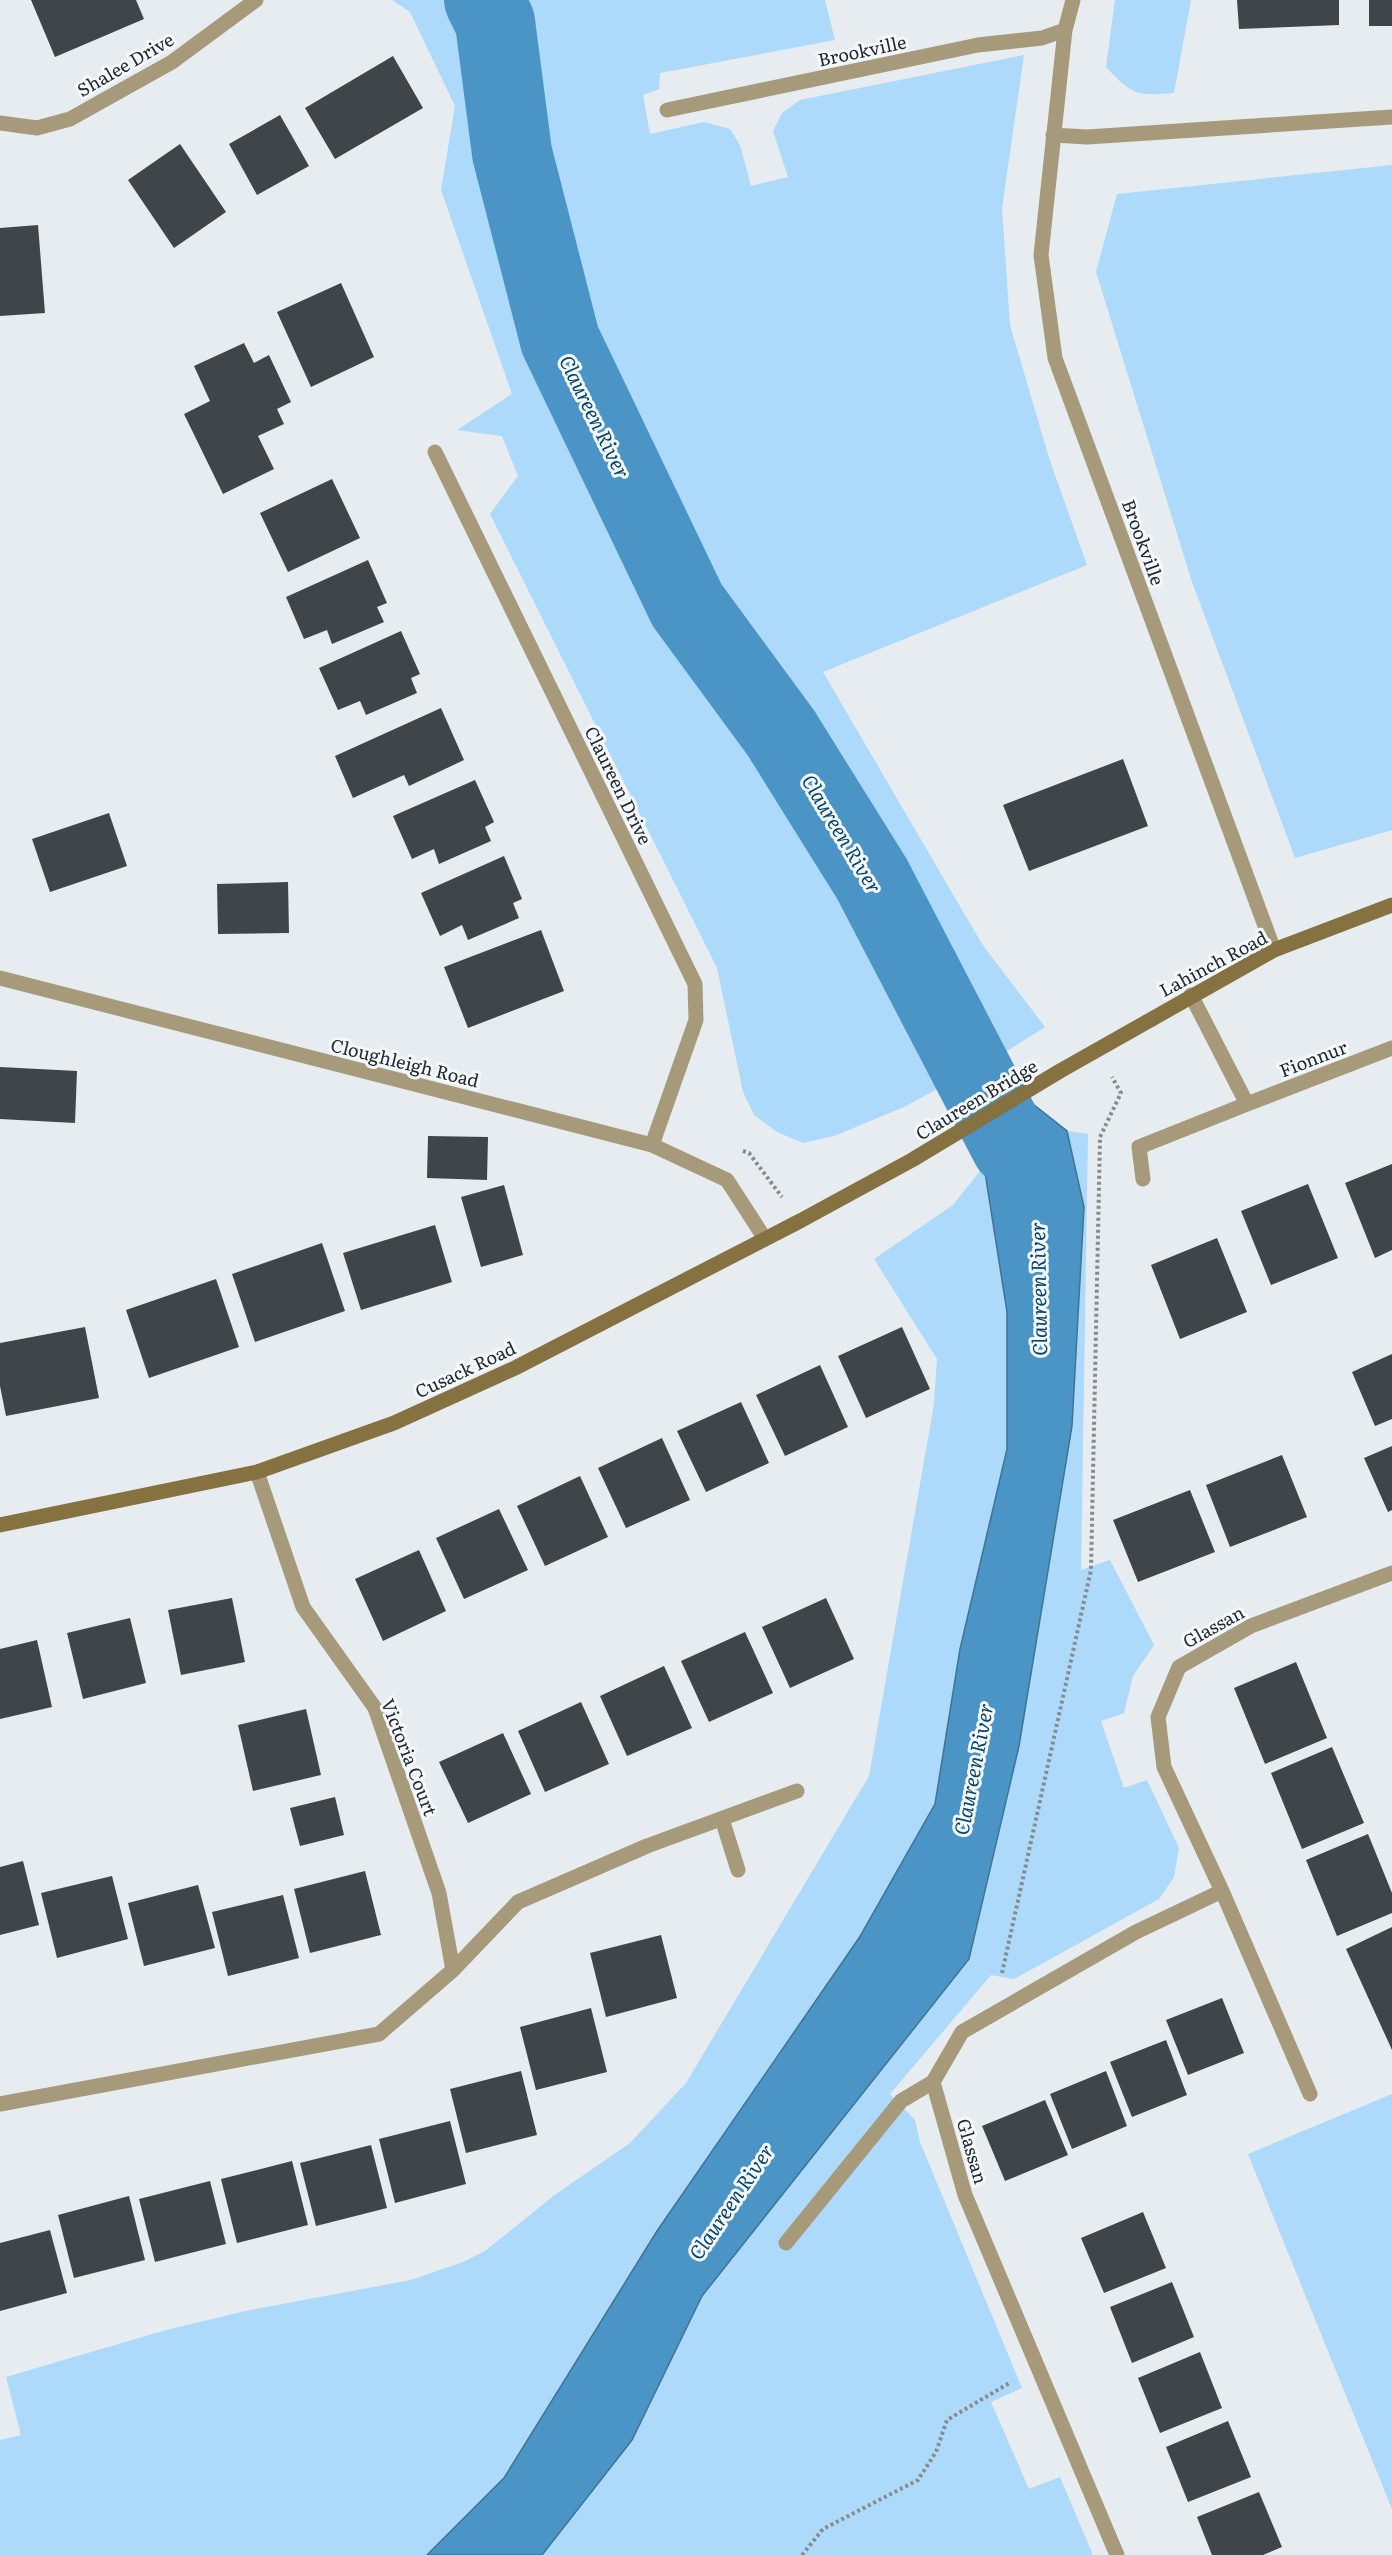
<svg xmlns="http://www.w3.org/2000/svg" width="1392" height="2555" font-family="Literata,serif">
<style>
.green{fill:#add9fa}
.water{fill:#4a94c6;stroke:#3f7497;stroke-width:1.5}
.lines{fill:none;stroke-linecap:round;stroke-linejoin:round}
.river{stroke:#4a94c6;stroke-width:80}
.building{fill:#404549}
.path{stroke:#878b8e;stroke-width:4;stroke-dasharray:3 3;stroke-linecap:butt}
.lane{stroke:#a79a7a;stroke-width:15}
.street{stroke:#a79a7a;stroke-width:15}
.secondary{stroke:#867241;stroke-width:15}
.labels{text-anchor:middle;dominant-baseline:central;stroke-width:6;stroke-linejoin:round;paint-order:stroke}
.street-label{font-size:18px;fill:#26292a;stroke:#f3f9fe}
.water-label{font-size:20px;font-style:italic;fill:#0a4567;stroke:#f3f9fe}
</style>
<rect width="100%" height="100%" fill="#e6ecf0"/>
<path class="green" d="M 392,0 L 825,0 L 835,40 L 660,73 L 659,89 L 643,95 L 650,134 L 704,122 L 730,129 L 740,145 L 751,186 L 788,177 L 773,131 L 782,113 L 800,100 L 1024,55 L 1002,208 L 1010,325 L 1049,458 L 1087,565 L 823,672 L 982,944 L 1045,1027 L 1007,1051 L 904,1107 L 834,1136 L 803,1143 L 777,1132 L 754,1115 L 743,1092 L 717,968 L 490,514 L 518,476 L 502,436 L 457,430 L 512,394 L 441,190 L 455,106 L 410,12 Z
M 1115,0 L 1191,0 L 1174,93 C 1136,96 1132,95 1106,67 Z
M 1392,165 L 1392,830 L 1295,858 L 1192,582 L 1096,272 L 1117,194 Z
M 1067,1131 L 1088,1134 L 1081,1570 L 1110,1560 L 1154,1645 L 1133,1676 L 1124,1713 L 1101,1721 L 1124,1788 L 1147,1780 L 1179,1848 L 1174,1877 L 1159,1899 L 1014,1979 L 991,1975 L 890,2094 L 915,2120 L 920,2142 L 1022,2388 L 991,2402 L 1029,2489 L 1060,2477 L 1093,2555 L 542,2555 L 632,2440 L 702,2296 L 969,1959 L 1084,1207 Z
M 984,1166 L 1007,1312 L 1007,1449 L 960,1649 L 935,1804 L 860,1938 L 657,2231 L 504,2478 L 427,2555 L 0,2555 L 0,2440 L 21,2435 L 6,2377 L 166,2330 L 250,2310 L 411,2280 L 463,2262 L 485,2251 L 556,2194 L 630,2143 L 686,2083 L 869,1776 L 934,1404 L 937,1359 L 874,1259 L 953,1205 Z
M 1392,2094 L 1392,2509 L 1248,2154 Z"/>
<path class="water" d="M 961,1047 L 1067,1131 L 1084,1207 L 1072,1426 L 1019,1746 L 969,1959 L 702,2296 L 632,2440 L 542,2555 L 427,2555 L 504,2478 L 657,2231 L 859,1938 L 935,1804 L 960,1649 L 1007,1449 L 1007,1312 L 984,1166 Z"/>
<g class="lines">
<path class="river" d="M 484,0 L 495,22 L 512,153 L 560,340 L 687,605 L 781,733 L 872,879 L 1011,1146"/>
</g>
<path class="building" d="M 31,0 L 136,0 L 144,19 L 55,57 Z
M 1237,0 L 1339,0 L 1339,25 L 1239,29 Z
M 1369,0 L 1392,0 L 1392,26 L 1369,26 Z
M 393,56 L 423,108 L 335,159 L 305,108 Z
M 280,115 L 309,166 L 257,195 L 229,144 Z
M 180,144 L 226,212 L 174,248 L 128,180 Z
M 38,225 L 45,313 L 0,316 L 0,228 Z
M 341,283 L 374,357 L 311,387 L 277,312 Z
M 244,343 L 254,363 L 269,355 L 291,402 L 277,409 L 284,424 L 258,436 L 274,469 L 223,494 L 184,414 L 210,401 L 194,366 Z
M 332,479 L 360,538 L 288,572 L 260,513 Z
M 368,560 L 387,603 L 377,607 L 384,622 L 332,644 L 327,630 L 304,639 L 286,597 Z
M 401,631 L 420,674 L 411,678 L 417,693 L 366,715 L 360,701 L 338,710 L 319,668 Z
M 441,708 L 464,760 L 409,786 L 404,775 L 353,798 L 335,756 Z
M 1123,759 L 1148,826 L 1029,871 L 1003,805 Z
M 475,780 L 494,822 L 485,827 L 491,841 L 439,864 L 434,849 L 412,859 L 393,816 Z
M 109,813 L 127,866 L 50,892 L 32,839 Z
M 504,856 L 522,899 L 513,903 L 519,918 L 468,940 L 462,925 L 440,936 L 421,893 Z
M 288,882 L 289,933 L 218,934 L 217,884 Z
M 541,930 L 564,991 L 468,1028 L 444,967 Z
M 0,1067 L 77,1071 L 75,1123 L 0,1119 Z
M 428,1136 L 488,1137 L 487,1180 L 427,1178 Z
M 1392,1164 L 1392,1250 L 1375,1258 L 1345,1183 Z
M 1308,1184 L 1338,1258 L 1271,1285 L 1241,1211 Z
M 504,1185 L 523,1255 L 481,1267 L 461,1197 Z
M 435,1225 L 452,1282 L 361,1310 L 343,1253 Z
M 1217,1238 L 1247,1312 L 1180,1339 L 1151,1265 Z
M 322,1243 L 345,1311 L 255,1342 L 232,1274 Z
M 216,1279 L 239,1347 L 149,1378 L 126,1310 Z
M 85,1327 L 99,1398 L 6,1416 L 0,1386 L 0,1343 Z
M 902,1327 L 930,1389 L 866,1418 L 838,1356 Z
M 1392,1354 L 1392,1419 L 1375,1426 L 1352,1372 Z
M 820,1365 L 848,1427 L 785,1456 L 756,1395 Z
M 741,1402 L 769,1463 L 706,1492 L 677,1431 Z
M 662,1438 L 690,1500 L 626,1528 L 598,1468 Z
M 1392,1446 L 1392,1510 L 1388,1512 L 1364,1458 Z
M 1282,1455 L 1307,1517 L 1230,1547 L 1206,1485 Z
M 580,1476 L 608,1537 L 545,1566 L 517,1506 Z
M 1190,1490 L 1215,1552 L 1138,1582 L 1113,1520 Z
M 499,1509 L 528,1570 L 464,1599 L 436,1538 Z
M 419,1550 L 446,1611 L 383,1641 L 355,1579 Z
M 232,1598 L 245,1662 L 181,1675 L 168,1610 Z
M 826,1598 L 854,1659 L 790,1688 L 762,1627 Z
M 130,1618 L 146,1683 L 83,1699 L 67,1633 Z
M 745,1632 L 773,1693 L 709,1722 L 681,1661 Z
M 37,1640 L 52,1707 L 0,1719 L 0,1649 Z
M 1296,1662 L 1327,1738 L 1265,1764 L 1234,1688 Z
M 664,1666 L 692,1728 L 627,1756 L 600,1696 Z
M 581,1702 L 609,1764 L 545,1792 L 518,1731 Z
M 306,1709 L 321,1775 L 253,1791 L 238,1725 Z
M 503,1733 L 531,1794 L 468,1823 L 439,1762 Z
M 1332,1747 L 1364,1823 L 1302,1849 L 1271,1773 Z
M 335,1797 L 344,1835 L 300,1846 L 290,1808 Z
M 1368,1834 L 1392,1893 L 1392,1913 L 1337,1936 L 1306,1860 Z
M 23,1861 L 39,1925 L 0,1935 L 0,1867 Z
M 365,1871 L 381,1935 L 310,1953 L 294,1889 Z
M 112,1876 L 128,1939 L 57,1958 L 41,1893 Z
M 198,1885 L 215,1948 L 144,1966 L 128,1903 Z
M 283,1895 L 299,1958 L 228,1976 L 212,1912 Z
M 1392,1927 L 1392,2050 L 1346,1949 Z
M 661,1935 L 677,1998 L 606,2017 L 590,1953 Z
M 1222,1998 L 1244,2053 L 1188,2075 L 1166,2020 Z
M 591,2008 L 607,2072 L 536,2090 L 520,2027 Z
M 1166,2040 L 1187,2095 L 1132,2117 L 1110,2062 Z
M 521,2071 L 537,2135 L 466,2153 L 450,2089 Z
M 1106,2071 L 1127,2126 L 1072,2149 L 1050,2094 Z
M 1045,2100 L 1068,2155 L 1005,2181 L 982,2126 Z
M 450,2121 L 466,2184 L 395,2203 L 379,2139 Z
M 371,2145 L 387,2208 L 316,2226 L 300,2163 Z
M 292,2161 L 308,2225 L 237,2243 L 221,2179 Z
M 210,2181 L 226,2244 L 155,2262 L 139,2199 Z
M 129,2196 L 145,2260 L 74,2278 L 58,2215 Z
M 1143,2212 L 1166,2268 L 1104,2293 L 1081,2238 Z
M 50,2230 L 67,2293 L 0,2311 L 0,2243 Z
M 1172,2282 L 1194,2337 L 1132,2363 L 1110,2307 Z
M 1200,2352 L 1222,2408 L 1160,2433 L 1138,2378 Z
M 1228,2421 L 1251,2477 L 1188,2502 L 1166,2447 Z
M 1259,2492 L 1282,2547 L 1263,2555 L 1212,2555 L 1197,2517 Z"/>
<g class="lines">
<path class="path" d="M 743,1151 L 749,1153 L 782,1197
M 1002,1973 L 1091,1570 L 1100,1137 L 1121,1093 L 1112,1077
M 802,2555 L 823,2529 L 918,2480 L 936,2452 L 947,2420 L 1011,2382"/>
<path class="lane" d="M 786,2243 L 901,2101 L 933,2082"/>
<path class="street" d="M 1073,0 L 1065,30 L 1041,255 L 1055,358 L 1274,950
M 667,110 L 978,45 L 1042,38 L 1065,30
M 0,123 L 37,128 L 70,119 L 172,62 L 256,0
M 1053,135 L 1087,137 L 1392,117
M 435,452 L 695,984 L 696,1020 L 652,1145
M 0,978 L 652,1145 L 727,1180 L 765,1239
M 1191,995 L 1247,1104 L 1392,1048
M 1143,1179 L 1139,1147 L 1247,1104
M 257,1472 L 303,1607 L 375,1708 L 439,1893 L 453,1970
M 722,1819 L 738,1870
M 1310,2094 L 1222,1891 L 1164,1767 L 1158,1717 L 1179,1667 L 1251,1626 L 1392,1573
M 0,2104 L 379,2034 L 453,1970 L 518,1902 L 647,1846 L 797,1791
M 1117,2555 L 965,2195 L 933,2082 L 962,2032 L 1136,1932 L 1222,1891"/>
<path class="secondary" d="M 0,1525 L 257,1472 L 394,1423 L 515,1368 L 800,1221 L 912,1160 L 1060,1071 L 1274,950 L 1392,905"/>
</g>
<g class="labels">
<g class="street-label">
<text transform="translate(862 50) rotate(-12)">Brookville</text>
<text transform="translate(125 64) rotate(-30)">Shalee Drive</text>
<text transform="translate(1144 542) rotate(70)">Brookville</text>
<text transform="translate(619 785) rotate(64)">Claureen Drive</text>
<text transform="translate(1213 963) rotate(-28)">Lahinch Road</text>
<text transform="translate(1313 1058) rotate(-21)">Fionnur</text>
<text transform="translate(405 1062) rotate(14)">Cloughleigh Road</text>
<text transform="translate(976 1099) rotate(-31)">Claureen Bridge</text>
<text transform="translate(465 1369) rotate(-25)">Cusack Road</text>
<text transform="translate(1213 1626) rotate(-29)">Glassan</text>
<text transform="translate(410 1757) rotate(69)">Victoria Court</text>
<text transform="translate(973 2151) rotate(74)">Glassan</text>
</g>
<g class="water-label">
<text transform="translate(596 416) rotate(64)">Claureen River</text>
<text transform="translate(843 833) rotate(59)">Claureen River</text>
<text transform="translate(1037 1289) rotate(-91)">Claureen River</text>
<text transform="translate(972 1769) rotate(-79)">Claureen River</text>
<text transform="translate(730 2201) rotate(-56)">Claureen River</text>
</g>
</g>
</svg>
